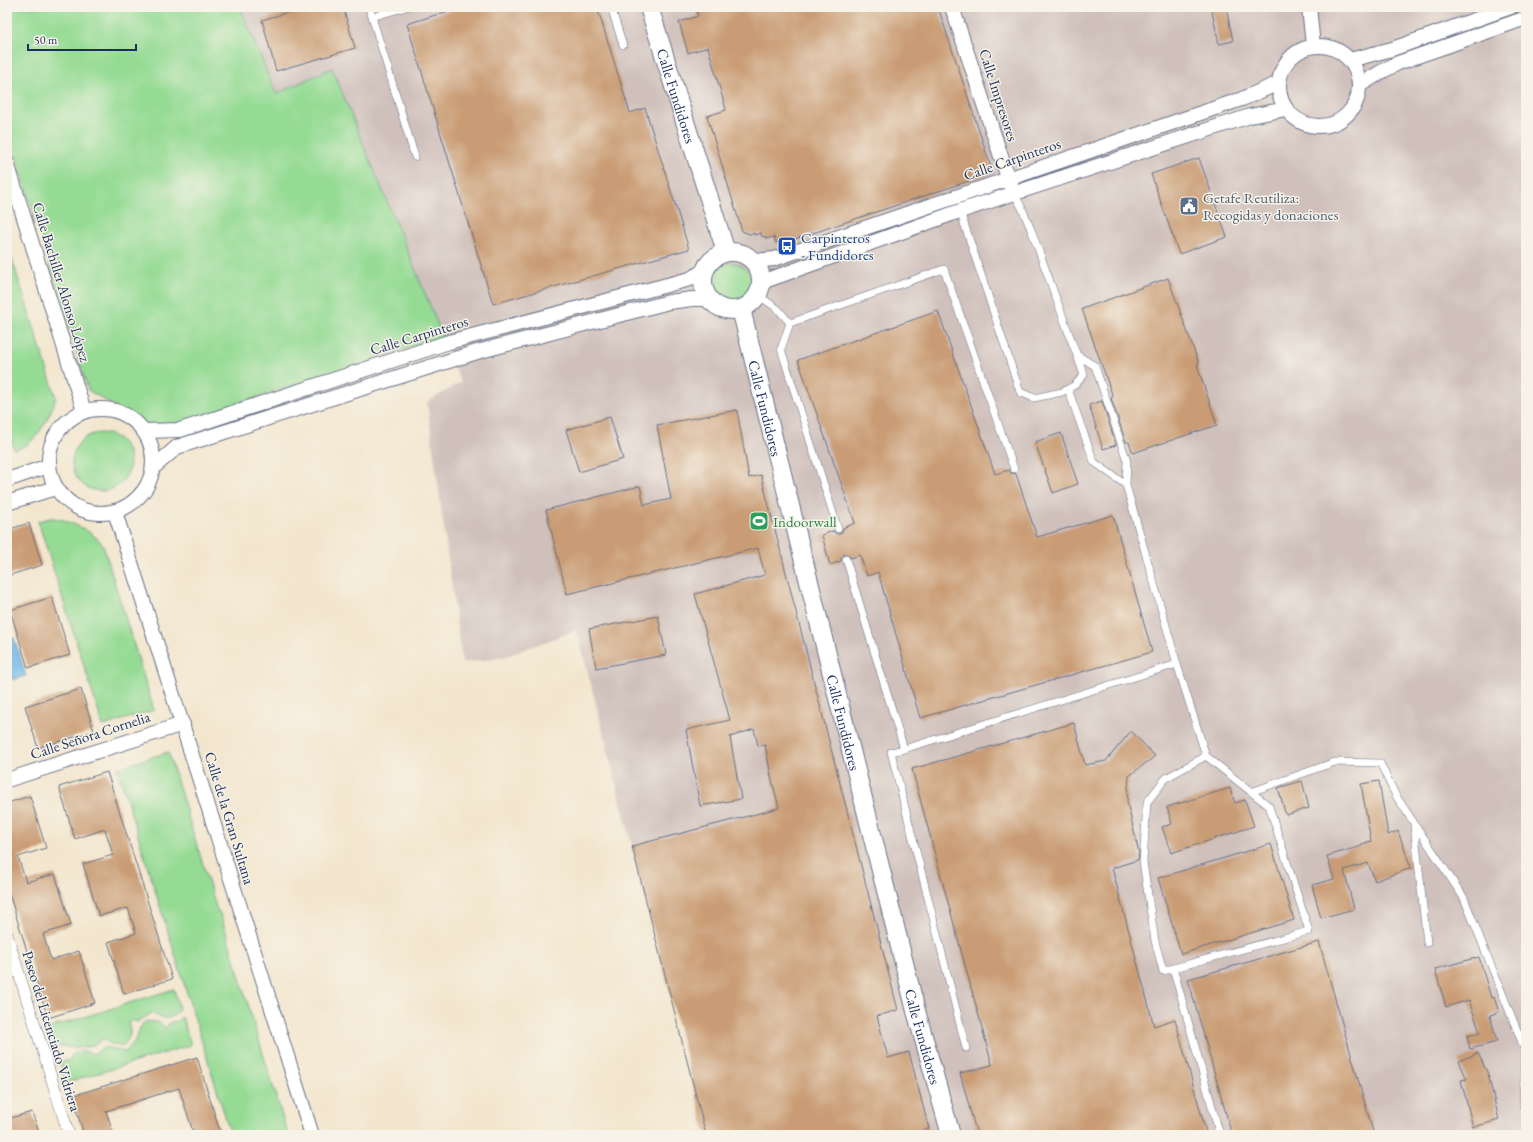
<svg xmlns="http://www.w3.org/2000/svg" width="1533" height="1142" font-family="'EB Garamond',serif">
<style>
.industrial{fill:#cfc0bb}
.green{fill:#95db94;stroke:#588579}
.water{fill:#70b9e8;stroke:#4674a3}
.building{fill:#c99c75}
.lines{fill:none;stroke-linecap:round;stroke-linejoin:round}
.service-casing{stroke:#676f85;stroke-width:8}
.pedestrian-casing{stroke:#676f85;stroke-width:12}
.minor-casing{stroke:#676f85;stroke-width:16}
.tertiary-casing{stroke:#676f85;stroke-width:20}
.service{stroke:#fff;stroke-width:7}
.pedestrian{stroke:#fff;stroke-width:11}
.minor{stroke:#fff;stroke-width:14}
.tertiary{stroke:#fff;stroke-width:18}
.labels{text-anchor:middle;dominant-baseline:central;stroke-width:3;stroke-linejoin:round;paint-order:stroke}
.street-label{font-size:15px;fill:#1b2f5e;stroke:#f7f3e8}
.service-label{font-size:15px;fill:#4e5e75;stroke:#f7f3e8;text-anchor:start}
.transit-label{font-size:15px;fill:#164399;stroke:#f7f3e8;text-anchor:start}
.leisure-label{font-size:15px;fill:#27864d;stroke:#f7f3e8;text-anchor:start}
</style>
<rect width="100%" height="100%" fill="#f7f3e8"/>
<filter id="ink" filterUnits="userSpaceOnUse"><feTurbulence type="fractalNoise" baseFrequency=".025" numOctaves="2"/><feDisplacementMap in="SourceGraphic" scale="8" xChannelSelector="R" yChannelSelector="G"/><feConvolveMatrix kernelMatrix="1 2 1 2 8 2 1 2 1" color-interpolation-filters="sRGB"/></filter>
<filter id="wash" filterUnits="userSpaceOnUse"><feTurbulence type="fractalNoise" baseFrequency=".012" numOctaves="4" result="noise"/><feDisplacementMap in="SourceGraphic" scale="16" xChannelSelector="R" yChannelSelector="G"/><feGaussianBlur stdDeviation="0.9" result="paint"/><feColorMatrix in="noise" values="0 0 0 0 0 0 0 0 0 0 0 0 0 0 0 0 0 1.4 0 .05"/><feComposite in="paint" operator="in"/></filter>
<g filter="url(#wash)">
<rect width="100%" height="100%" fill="#f3e6ce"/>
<path class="industrial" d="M 240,7 L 1526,7 L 1526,1135 L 706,1135 L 577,630 L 501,658 L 462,663 L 427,402 L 461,382 L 333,69 L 276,94 Z"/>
<path class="green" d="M 7,7 L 240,7 L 276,94 L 332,68 L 443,337 L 154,431 L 88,390 L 7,127 Z
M 7,243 L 56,397 C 53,409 41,434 31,441 C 26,446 21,448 14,450 L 7,427 Z
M713 282a19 19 0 1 1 38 0a19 19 0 1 1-38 0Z
M72 462a29 29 0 1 1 58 0a29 29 0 1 1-58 0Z
M 51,518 C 68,519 93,531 103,545 L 154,710 L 103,726 L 38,521 Z
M 168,752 L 218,913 L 220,913 L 288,1135 L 231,1135 L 117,768 Z
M 174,989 L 179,1008 C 174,1021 161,1020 152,1013 L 137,1022 L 132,1020 L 128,1023 C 133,1033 129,1039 122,1047 L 109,1043 L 103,1039 C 88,1052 71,1047 54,1045 L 49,1028 Z
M 182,1017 L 191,1045 L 66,1083 L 59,1061 L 68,1061 C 75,1050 80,1049 93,1054 L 105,1047 L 126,1052 C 129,1047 134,1043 136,1038 C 140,1030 138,1028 146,1021 L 158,1022 L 166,1028 L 169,1023 L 177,1021 Z"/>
<path class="water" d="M 14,638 L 26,676 L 12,680 L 7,665 L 7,640 Z"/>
<g id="blocks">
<path class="building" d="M 306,7 L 343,7 L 355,48 L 276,71 L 262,20 Z
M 461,7 L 597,7 L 630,113 L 645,108 L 689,249 L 493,304 L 407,24 Z
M 695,7 L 938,7 L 993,173 L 783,243 L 782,241 L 776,243 L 774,237 L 766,239 L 765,236 L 762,237 L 761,233 L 754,235 L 754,233 L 749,234 L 742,231 L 707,116 L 726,110 L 708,47 L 688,53 L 679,22 L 698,16 Z
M 1211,7 L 1226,7 L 1233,41 L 1219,44 Z
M 1199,158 L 1227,237 L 1179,254 L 1151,174 Z
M 1168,278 L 1199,364 L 1197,365 L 1217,425 L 1133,453 L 1129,442 L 1126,442 L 1111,398 L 1113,397 L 1082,309 Z
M 938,311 L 995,474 L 1009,470 L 1011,473 L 1016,474 L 1037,537 L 1113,515 L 1152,652 L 920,718 L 878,572 L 867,576 L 860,555 L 851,558 L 847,554 L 844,554 L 841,558 L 841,561 L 830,565 L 822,535 L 833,531 L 837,534 L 840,534 L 843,530 L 843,528 L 855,523 L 798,360 Z
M 1102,401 L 1116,445 L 1103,449 L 1089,405 Z
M 737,410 L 749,478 L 761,475 L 898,1010 L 877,1016 L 888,1058 L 909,1052 L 929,1129 L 907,1135 L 706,1135 L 632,846 L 779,808 L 771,776 L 765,745 L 758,746 L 754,729 L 730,737 L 741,799 L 700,806 L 686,730 L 730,720 L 695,594 L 765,575 L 758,548 L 567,594 L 546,510 L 640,486 L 644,505 L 671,499 L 657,425 Z
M 610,417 L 623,459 L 579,472 L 566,430 Z
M 1061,433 L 1078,484 L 1053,493 L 1035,442 Z
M 29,523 L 42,565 L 7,576 L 7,558 L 10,557 L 7,547 L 7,530 Z
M 52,597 L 70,655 L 28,668 L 10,610 Z
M 658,616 L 666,655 L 596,668 L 589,629 Z
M 81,689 L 94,731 L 38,748 L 25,706 Z
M 1074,723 L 1085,765 L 1106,761 L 1131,731 L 1155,756 L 1129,776 L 1127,801 L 1139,853 L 1138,860 L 1112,868 L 1154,1026 L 1175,1019 L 1207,1135 L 977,1135 L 960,1073 L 992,1065 L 912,769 Z
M 107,772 L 172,979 L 124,994 L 108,942 L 136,933 L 128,908 L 99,916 L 83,864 L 113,855 L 105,829 L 75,839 L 59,787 Z
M 1302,781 L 1309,808 L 1286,815 L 1278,788 Z
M 1379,781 L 1388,835 L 1398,831 L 1411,868 L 1375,881 L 1368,863 L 1344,870 L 1354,909 L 1321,918 L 1312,885 L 1334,879 L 1327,856 L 1362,846 L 1362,844 L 1371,841 L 1361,784 Z
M 1230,788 L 1235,803 L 1245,800 L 1254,826 L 1171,853 L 1162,827 L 1172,824 L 1167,807 Z
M 30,796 L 46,848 L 18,857 L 26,882 L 55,874 L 71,925 L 43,934 L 51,960 L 79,951 L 95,1003 L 48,1018 L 7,887 L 7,803 Z
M 1271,844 L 1294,920 L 1181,954 L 1158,878 Z
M 1319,942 L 1374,1135 L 1232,1135 L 1188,979 Z
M 1479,957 L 1491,998 L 1494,997 L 1499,1012 L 1490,1015 L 1497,1042 L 1470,1049 L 1467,1036 L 1480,1033 L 1469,1000 L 1446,1007 L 1435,969 Z
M 1478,1053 L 1488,1074 L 1499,1120 L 1473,1127 L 1461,1080 L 1467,1079 L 1459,1061 Z
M 197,1057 L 221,1135 L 194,1135 L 179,1088 L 106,1111 L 114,1135 L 84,1135 L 72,1096 Z
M 32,1112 L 40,1135 L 7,1135 L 7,1119 Z"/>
</g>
</g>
<g filter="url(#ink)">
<use href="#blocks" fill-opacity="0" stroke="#676f85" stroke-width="1"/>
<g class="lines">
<g class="service-casing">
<path id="service" d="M 369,7 L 415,157
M 611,7 L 623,45
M 372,17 L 406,7
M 960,211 L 1020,392 L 1034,398 L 1062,392 L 1075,385 L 1084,375 L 1032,232 L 1022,208 L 1014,193
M 758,295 L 778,309 L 790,323
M 1077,355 L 1095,366 L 1127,461 L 1126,485
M 838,529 L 781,349 L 790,323 L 944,269 L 1014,469
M 846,559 L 904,749 L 1177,664 L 1126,485 L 1094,462 L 1068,389
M 1177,664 L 1206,756 L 1166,778 L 1147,802 L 1143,862 L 1155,941 L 1163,971 L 1309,931 L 1269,806 L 1206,756
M 904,749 L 891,752 L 966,1048
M 1251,792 L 1335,762 L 1380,763 L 1396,796 L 1464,898 L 1525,1050 L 1523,1106
M 1414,825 L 1427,943
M 1173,968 L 1220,1135"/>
</g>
<g class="pedestrian-casing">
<path id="pedestrian" d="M 7,935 L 69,1135"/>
</g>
<g class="minor-casing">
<path id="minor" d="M 952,7 L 1011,187
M 1309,7 L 1313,46
M1279 86a40 40 0 1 1 80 0a40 40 0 1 1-80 0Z
M 1350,60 L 1392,49 L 1511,7
M 1360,85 L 1381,72 L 1398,63 L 1526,18
M 7,163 L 84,411
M 754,261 L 774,259 L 1242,99 L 1279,83
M 762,282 L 960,211 L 1250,116 L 1286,109
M49 461a52 52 0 1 1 104 0a52 52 0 1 1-104 0Z
M 145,431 L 180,430 L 449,342 L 690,279 L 705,270
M 154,467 L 177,447 L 477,352 L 669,302 L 692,299 L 708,299
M 7,480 L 48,466
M 7,503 L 55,488
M 115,512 L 312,1135
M 7,780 L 183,724"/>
</g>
<g class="tertiary-casing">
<g id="tertiary">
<path id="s1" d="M 649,7 L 726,252"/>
<circle cx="732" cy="281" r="29"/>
<path id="s2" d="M 741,309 L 916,1011 L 951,1135"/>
</g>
</g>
<use href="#service" class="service"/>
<use href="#pedestrian" class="pedestrian"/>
<use href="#minor" class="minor"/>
<use href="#tertiary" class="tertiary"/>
</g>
</g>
<defs>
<g id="civic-square" transform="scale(1)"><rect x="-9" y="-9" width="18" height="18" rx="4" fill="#5c6f8a" stroke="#f7f3e8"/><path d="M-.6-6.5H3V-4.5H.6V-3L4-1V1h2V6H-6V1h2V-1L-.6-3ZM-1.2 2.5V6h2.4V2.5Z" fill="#fff"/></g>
<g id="bus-square" transform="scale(1)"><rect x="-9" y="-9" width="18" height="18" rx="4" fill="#1a4fb4" stroke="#f7f3e8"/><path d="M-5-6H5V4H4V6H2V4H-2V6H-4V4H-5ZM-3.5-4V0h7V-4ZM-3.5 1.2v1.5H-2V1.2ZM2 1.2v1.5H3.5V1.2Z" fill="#fff"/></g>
<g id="stadium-square" transform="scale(1)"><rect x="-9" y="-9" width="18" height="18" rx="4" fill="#2e9e5b" stroke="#f7f3e8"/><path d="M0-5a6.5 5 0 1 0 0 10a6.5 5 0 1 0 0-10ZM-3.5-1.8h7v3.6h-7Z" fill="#fff"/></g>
</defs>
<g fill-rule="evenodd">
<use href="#civic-square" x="1189" y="206"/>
<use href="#bus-square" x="787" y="246"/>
<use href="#stadium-square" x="759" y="521"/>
</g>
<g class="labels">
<g class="street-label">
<text stroke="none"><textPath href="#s1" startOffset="93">Calle Fundidores</textPath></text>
<text transform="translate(999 95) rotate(72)">Calle Impresores</text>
<text transform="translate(1012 159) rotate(-19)">Calle Carpinteros</text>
<text transform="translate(62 282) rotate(73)">Calle Bachiller Alonso López</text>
<text transform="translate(419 335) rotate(-17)">Calle Carpinteros</text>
<text stroke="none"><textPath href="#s2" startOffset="102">Calle Fundidores</textPath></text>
<text stroke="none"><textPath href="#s2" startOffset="426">Calle Fundidores</textPath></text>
<text transform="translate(90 735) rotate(-18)">Calle Señora Cornelia</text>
<text transform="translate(230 818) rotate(73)">Calle de la Gran Sultana</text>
<text transform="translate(52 1031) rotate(73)">Paseo del Licenciado Vidriera</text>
<text stroke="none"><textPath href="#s2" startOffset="750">Calle Fundidores</textPath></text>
</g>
<g class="service-label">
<text x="1203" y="197">Getafe Reutiliza:<tspan x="1203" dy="17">Recogidas y donaciones</tspan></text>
</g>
<g class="transit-label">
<text x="801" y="237">Carpinteros<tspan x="801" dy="17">- Fundidores</tspan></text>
</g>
<g class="leisure-label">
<text x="773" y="521">Indoorwall</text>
</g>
</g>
<rect width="1533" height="1142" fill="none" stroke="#f7f3e8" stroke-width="24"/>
<path d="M28 44v6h108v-6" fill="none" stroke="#1b2f5e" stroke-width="2"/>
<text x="34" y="44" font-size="12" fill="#1b2f5e" stroke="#f7f3e8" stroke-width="3" paint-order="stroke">50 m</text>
</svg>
